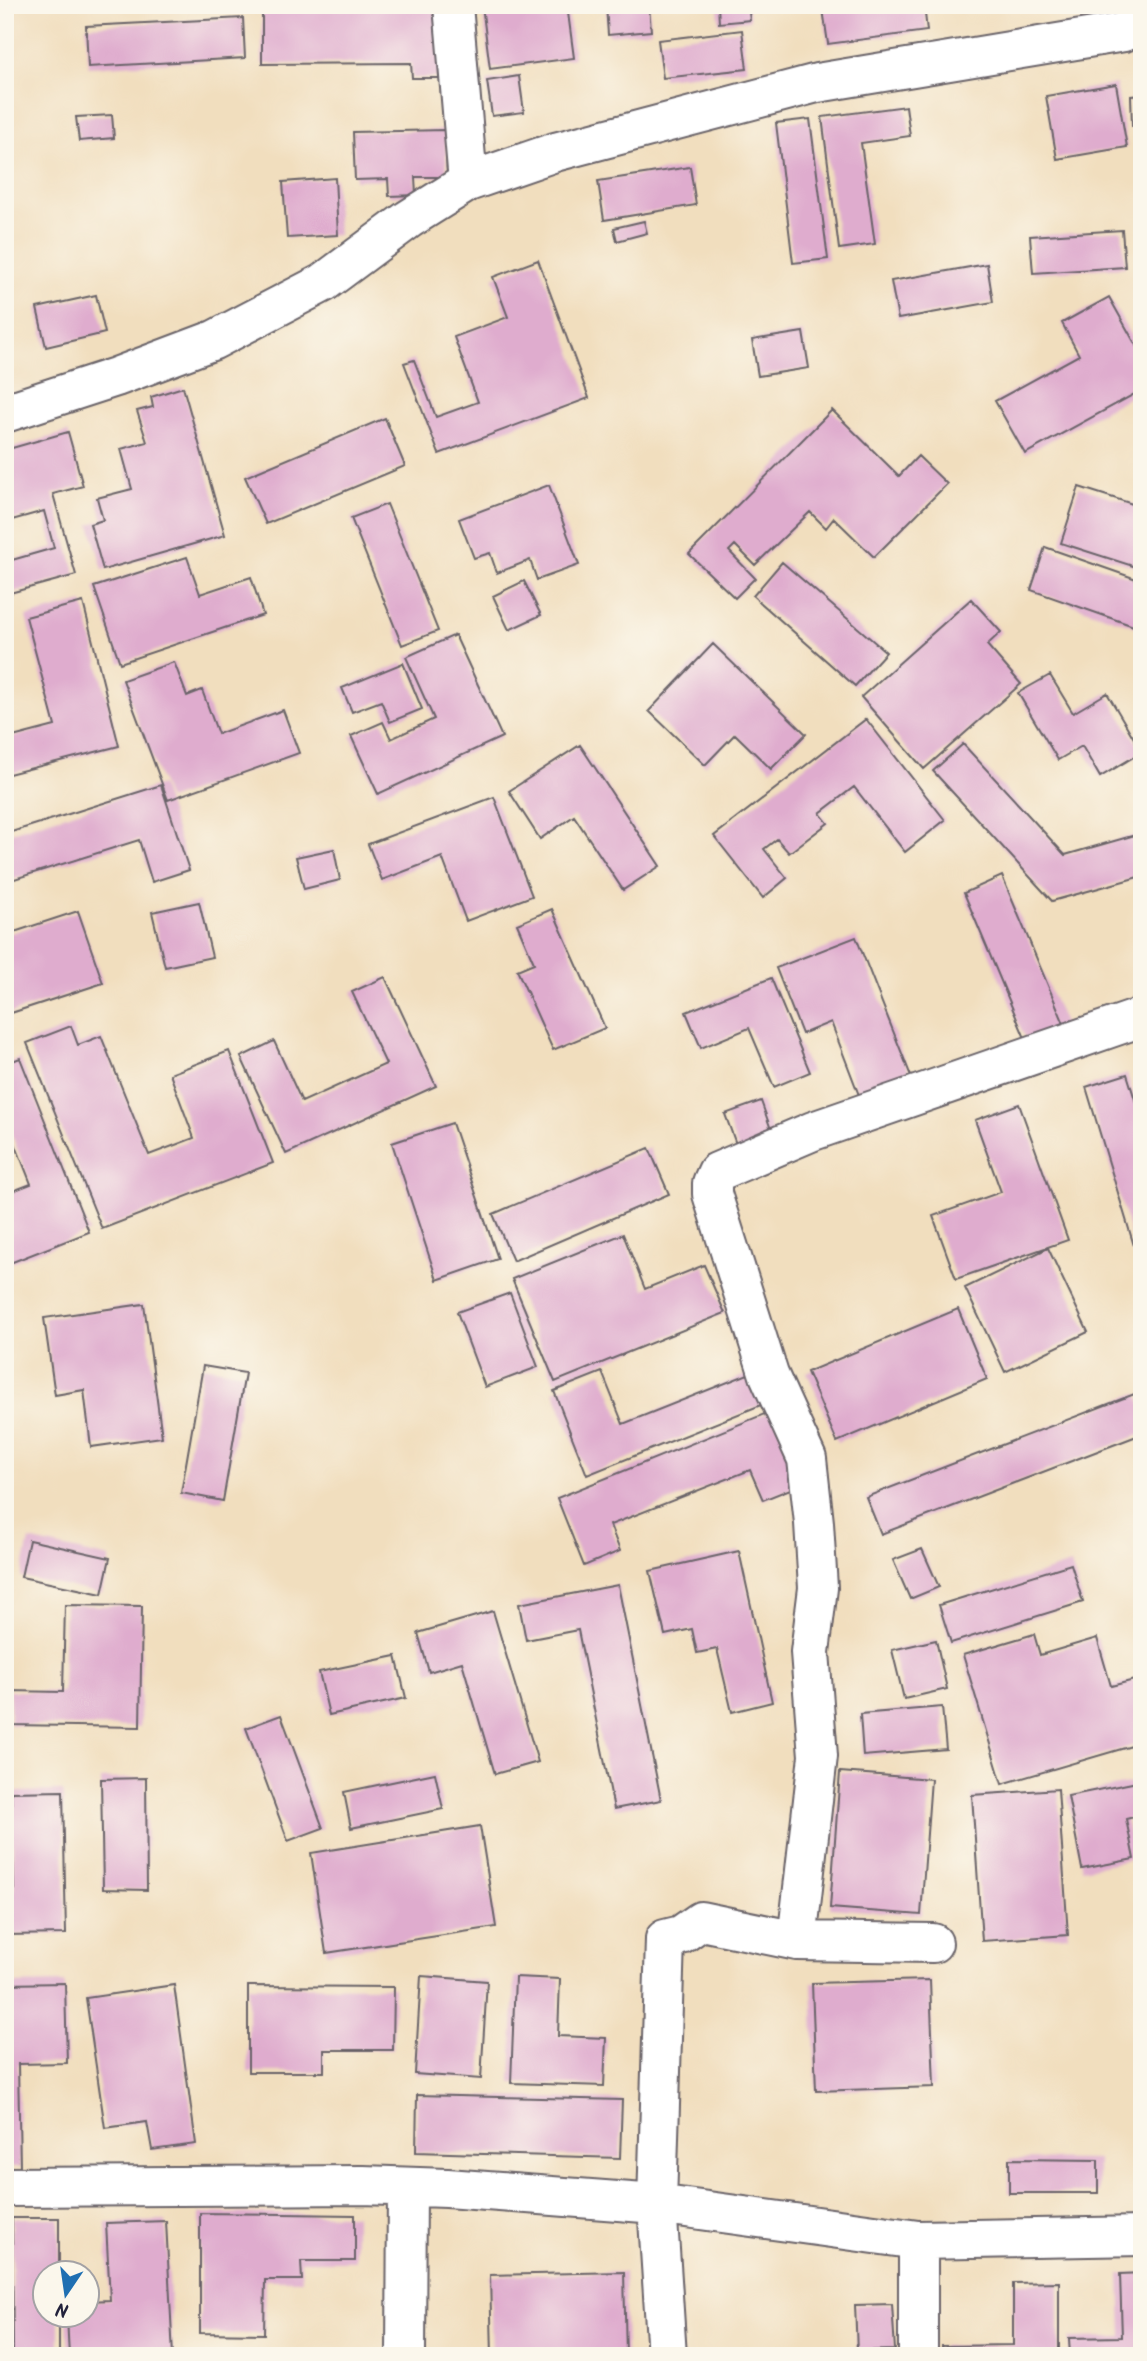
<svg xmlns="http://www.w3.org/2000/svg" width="1147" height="2361" font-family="Kalam,sans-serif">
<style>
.building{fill:#dfacce}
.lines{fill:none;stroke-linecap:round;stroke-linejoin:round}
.minor-casing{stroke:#6a6469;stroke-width:42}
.minor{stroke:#fff;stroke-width:38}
</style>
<rect width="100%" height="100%" fill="#fbf7ec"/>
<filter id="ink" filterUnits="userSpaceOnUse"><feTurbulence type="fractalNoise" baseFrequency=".0143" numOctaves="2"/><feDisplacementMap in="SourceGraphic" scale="14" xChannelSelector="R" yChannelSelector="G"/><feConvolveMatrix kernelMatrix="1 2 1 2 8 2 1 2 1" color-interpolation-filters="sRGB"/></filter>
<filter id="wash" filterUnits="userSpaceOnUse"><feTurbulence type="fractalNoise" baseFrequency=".00686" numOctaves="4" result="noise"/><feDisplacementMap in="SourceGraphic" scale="28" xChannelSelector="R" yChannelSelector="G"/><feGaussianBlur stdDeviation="1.57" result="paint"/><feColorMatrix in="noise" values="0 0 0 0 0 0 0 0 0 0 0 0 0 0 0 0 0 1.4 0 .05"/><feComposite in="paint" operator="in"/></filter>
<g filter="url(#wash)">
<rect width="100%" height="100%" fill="#f1debe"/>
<g id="blocks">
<path class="building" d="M 262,5 L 439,5 L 440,78 L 412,78 L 411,63 L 262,64 Z
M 482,5 L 567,5 L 574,58 L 490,69 Z
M 606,5 L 649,5 L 651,31 L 608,35 Z
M 718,5 L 748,5 L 750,20 L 719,23 Z
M 853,5 L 924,5 L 927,31 L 828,44 L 823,9 Z
M 243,18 L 245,58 L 88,67 L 86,26 Z
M 742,30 L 747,69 L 663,78 L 658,40 Z
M 519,76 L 524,112 L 492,116 L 487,81 Z
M 1116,84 L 1127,147 L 1057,159 L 1046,96 Z
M 1142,95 L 1142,126 L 1132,126 L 1131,96 Z
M 906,106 L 910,136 L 861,143 L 875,244 L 839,249 L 822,117 Z
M 112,115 L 114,138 L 79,141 L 76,117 Z
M 810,119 L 828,259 L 793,263 L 776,123 Z
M 445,130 L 447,177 L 415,177 L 416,195 L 389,196 L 388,179 L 355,180 L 353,132 Z
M 690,167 L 696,205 L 604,220 L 598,181 Z
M 335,178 L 338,235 L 287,238 L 283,182 Z
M 644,221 L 647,233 L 617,241 L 614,228 Z
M 1122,230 L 1125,267 L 1033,273 L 1030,236 Z
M 538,260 L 589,398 L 439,454 L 404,363 L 414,360 L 436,417 L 478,402 L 454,337 L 508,317 L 493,277 Z
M 987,264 L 993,302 L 898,319 L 891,281 Z
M 96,295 L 105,333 L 46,347 L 37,308 Z
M 1109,297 L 1142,356 L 1142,390 L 1025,454 L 995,401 L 1079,355 L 1062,323 Z
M 803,332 L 809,368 L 758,376 L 752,340 Z
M 183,387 L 225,535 L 103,570 L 90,524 L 103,520 L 97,498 L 132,489 L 121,449 L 147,442 L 137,411 L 153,407 L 151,397 Z
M 832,410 L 899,476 L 918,456 L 947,484 L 874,557 L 834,518 L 826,528 L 810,512 L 755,565 L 735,545 L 729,551 L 755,578 L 735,598 L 689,554 Z
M 385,418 L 405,466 L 266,524 L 245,477 Z
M 68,432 L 83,486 L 53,494 L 76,575 L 10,593 L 5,577 L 5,562 L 54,548 L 44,511 L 5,522 L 5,450 Z
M 549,485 L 579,565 L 537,580 L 530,560 L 497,573 L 490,553 L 474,558 L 459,519 Z
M 1079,487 L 1142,507 L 1142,569 L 1061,543 Z
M 387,504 L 438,631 L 402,645 L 351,518 Z
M 1045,547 L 1142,581 L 1142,629 L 1031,590 Z
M 187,557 L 200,594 L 251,577 L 263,615 L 120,663 L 94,587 Z
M 782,562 L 886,652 L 855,686 L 753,596 Z
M 524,581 L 541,615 L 509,630 L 493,596 Z
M 971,599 L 1001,632 L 987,645 L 1021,684 L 924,769 L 861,697 Z
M 83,602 L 119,746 L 5,775 L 5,739 L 55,726 L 26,617 Z
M 455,635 L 502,737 L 378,794 L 351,736 L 383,722 L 391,739 L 434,719 L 406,657 Z
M 713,644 L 806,734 L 771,769 L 735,734 L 705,765 L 649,711 Z
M 174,662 L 187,696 L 202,690 L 218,734 L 283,710 L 299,753 L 168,800 L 123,680 Z
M 403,663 L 422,709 L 390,722 L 381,701 L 352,712 L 342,688 Z
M 1050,675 L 1073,713 L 1107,693 L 1142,752 L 1100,777 L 1082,746 L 1058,760 L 1018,693 Z
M 866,719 L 945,820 L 905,852 L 854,787 L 820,813 L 828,823 L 789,853 L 777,839 L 764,849 L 787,878 L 763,898 L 714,836 Z
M 963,744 L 1065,855 L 1142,833 L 1142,876 L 1052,901 L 933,771 Z
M 580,745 L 660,866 L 623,890 L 574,816 L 540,839 L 509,791 Z
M 161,785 L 189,870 L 152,882 L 139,840 L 5,882 L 5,834 Z
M 494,797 L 532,896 L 466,921 L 442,857 L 382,880 L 368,844 Z
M 334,849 L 340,880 L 304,889 L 296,857 Z
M 1002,876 L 1065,1026 L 1027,1043 L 964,893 Z
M 199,902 L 212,957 L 165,967 L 152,912 Z
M 552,909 L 605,1028 L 553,1050 L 517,970 L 534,963 L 517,924 Z
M 78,911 L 103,983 L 5,1015 L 5,935 Z
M 856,937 L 914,1084 L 862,1103 L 831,1022 L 802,1034 L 776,968 Z
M 385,977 L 436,1086 L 286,1154 L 241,1057 L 274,1041 L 302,1102 L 386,1064 L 352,992 Z
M 771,978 L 810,1072 L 774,1087 L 749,1028 L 701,1048 L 686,1012 Z
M 71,1026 L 78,1045 L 101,1036 L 149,1155 L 194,1138 L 170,1074 L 229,1051 L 273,1163 L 102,1229 L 27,1043 Z
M 20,1058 L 89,1232 L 5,1265 L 5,1194 L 31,1184 L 5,1118 L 5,1064 Z
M 1127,1074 L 1142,1122 L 1141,1269 L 1086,1087 Z
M 761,1101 L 775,1141 L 740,1155 L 725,1114 Z
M 1019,1104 L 1068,1240 L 956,1279 L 933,1216 L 1001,1192 L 975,1120 Z
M 452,1123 L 498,1259 L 437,1280 L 392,1143 Z
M 649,1148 L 669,1194 L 513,1261 L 493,1214 Z
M 623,1234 L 645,1289 L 704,1265 L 725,1313 L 555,1382 L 512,1279 Z
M 1048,1248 L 1088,1332 L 1005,1372 L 965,1288 Z
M 510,1293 L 538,1367 L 485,1387 L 457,1312 Z
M 144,1304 L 162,1437 L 91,1447 L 84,1390 L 55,1395 L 44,1318 Z
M 958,1309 L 987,1379 L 837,1442 L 807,1372 Z
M 203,1366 L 245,1373 L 223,1501 L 181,1493 Z
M 602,1372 L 623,1424 L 753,1372 L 766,1403 L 587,1475 L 554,1391 Z
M 1137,1393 L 1142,1404 L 1142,1434 L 881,1534 L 866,1497 Z
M 772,1411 L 803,1484 L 763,1500 L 750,1470 L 610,1525 L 620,1551 L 584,1566 L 557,1498 Z
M 29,1540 L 110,1558 L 102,1594 L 21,1577 Z
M 922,1549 L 939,1587 L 910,1599 L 893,1560 Z
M 739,1551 L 772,1702 L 732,1712 L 717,1649 L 697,1653 L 692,1629 L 665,1635 L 650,1571 Z
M 1071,1564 L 1083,1602 L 951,1643 L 939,1605 Z
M 618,1585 L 661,1800 L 614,1809 L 578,1630 L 526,1640 L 519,1604 Z
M 65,1605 L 142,1606 L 140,1727 L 10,1725 L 10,1691 L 63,1692 Z
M 493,1611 L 538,1762 L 495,1774 L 462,1662 L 429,1672 L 418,1633 Z
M 1034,1634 L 1040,1655 L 1097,1638 L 1111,1686 L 1142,1678 L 1142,1743 L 1002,1784 L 963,1655 Z
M 936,1640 L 947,1689 L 904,1699 L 892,1650 Z
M 396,1656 L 406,1698 L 329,1715 L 319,1672 Z
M 942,1707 L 946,1749 L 863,1756 L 860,1714 Z
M 281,1715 L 323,1828 L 288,1841 L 246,1728 Z
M 840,1772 L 931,1779 L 921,1915 L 830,1908 Z
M 435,1773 L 443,1809 L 351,1828 L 344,1792 Z
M 146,1778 L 147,1890 L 103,1889 L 101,1779 Z
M 1142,1781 L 1142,1815 L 1126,1819 L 1134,1859 L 1082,1869 L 1068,1796 Z
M 1058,1789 L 1068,1935 L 982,1941 L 972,1795 Z
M 63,1791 L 66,1934 L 5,1935 L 5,1890 L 14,1890 L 11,1792 Z
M 480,1826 L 496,1927 L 326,1953 L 311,1853 Z
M 421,1976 L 487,1981 L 481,2079 L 415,2074 Z
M 515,1977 L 560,1979 L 558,2036 L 606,2038 L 604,2086 L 511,2083 Z
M 930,1980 L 934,2087 L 816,2091 L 812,1983 Z
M 65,1983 L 67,2063 L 18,2064 L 20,2167 L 5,2167 L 5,1984 Z
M 174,1985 L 196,2144 L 152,2150 L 147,2122 L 105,2128 L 86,1998 Z
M 248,1986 L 394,1987 L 393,2050 L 324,2050 L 324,2072 L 248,2072 Z
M 417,2095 L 622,2100 L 620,2158 L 416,2152 Z
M 1009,2159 L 1098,2160 L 1098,2193 L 1009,2193 Z
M 200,2213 L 355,2215 L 355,2261 L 301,2261 L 302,2280 L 265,2280 L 264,2334 L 200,2333 Z
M 12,2218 L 59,2218 L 59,2274 L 46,2274 L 46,2316 L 59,2316 L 59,2356 L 13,2356 Z
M 166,2221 L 173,2356 L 69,2356 L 67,2316 L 88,2316 L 88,2301 L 110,2300 L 106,2223 Z
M 624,2272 L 626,2356 L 492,2356 L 490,2275 Z
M 1142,2273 L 1142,2356 L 1070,2356 L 1069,2338 L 1122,2337 L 1120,2274 Z
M 1059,2282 L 1059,2356 L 942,2356 L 942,2346 L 1013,2345 L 1013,2283 Z
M 892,2304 L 895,2350 L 857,2351 L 855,2305 Z"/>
</g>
</g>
<g filter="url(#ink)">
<use href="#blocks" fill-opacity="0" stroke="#6a6469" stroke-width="2"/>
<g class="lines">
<g class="minor-casing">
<path id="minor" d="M 453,5 L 468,182
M 5,413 L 116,377 L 214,340 L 323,283 L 409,219 L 468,182 L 555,152 L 817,83 L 1124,32 L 1142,24
M 797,1941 L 818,1756 L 810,1652 L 818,1588 L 814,1523 L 807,1459 L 769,1375 L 712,1194 L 712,1183 L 717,1172 L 813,1131 L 1142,1017
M 5,2187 L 363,2185 L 447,2188 L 657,2204 L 918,2240 L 1142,2236
M 406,2356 L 407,2187
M 667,2356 L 657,2204 L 665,1939 L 681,1935 L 701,1921 L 797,1941 L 933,1943
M 918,2356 L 918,2240"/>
</g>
<use href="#minor" class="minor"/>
</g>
</g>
<rect width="1147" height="2361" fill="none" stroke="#fbf7ec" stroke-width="28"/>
<g transform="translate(66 2294) rotate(193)"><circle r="33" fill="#fbf7ec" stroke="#a4a2a5" stroke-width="2"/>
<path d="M0-5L12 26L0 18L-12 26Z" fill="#1f6fb2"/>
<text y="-10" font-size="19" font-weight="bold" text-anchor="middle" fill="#22223b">N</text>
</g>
</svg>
